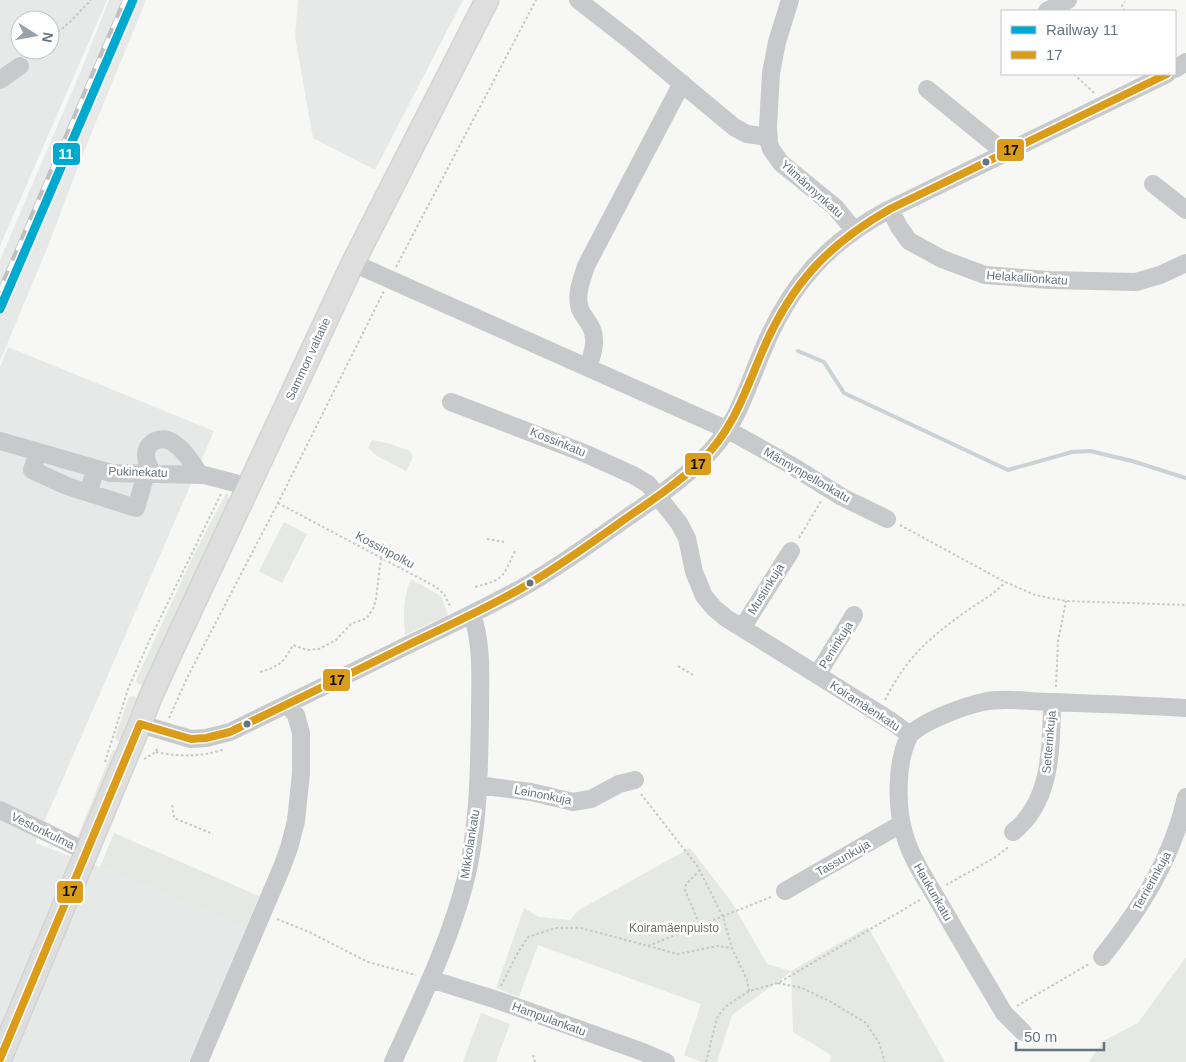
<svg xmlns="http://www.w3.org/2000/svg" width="1186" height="1062" font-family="Helvetica,sans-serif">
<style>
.built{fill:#e7e8e8;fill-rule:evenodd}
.green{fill:#e6e8e4}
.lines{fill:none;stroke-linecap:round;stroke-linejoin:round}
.stream{stroke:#cad2d4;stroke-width:4}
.major-casing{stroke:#d2d3d3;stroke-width:25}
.path{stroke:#c6c7c8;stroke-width:2;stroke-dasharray:2.5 2.5;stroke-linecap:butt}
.minor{stroke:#c8c9ca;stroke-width:18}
.major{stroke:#dedede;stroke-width:22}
.rail-casing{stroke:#bec0c1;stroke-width:5.5}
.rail{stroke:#fff;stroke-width:4;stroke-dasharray:11;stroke-linecap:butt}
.bus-1-casing{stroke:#fff;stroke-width:11}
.bus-1{stroke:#da9c19;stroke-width:8}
.rail-1-casing{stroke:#fff;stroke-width:12}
.rail-1{stroke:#00a9ce;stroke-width:9}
.bus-dot{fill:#66747e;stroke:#fff;stroke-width:2}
.labels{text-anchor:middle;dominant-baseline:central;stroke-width:5;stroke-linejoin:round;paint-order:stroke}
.street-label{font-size:12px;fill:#66747e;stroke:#fff}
.park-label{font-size:12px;fill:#677664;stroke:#fff}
.line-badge{stroke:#fff;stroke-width:2}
.badge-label{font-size:14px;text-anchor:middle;font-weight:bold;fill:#fff}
.pale-badge-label{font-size:14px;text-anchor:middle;font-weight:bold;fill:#111}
</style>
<rect width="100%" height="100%" fill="#f7f7f6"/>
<path class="built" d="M 0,0 L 107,0 L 0,246 ZM 20,20 L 50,20 L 50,50 L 20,50 Z
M 109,0 L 146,0 L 83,154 L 46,251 L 0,361 L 0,260 L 83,66 Z
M 298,0 L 463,0 L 375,170 L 313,138 L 295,37 Z
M 8,347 L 214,431 L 35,843 L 100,867 L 246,928 L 189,1062 L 0,1062 L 0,367 Z"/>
<path class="green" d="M 372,440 L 387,443 L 410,451 L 413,457 L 406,471 L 377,456 L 368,448 Z
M 226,493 L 228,494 L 229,502 L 144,687 L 137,683 L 136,680 L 194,554 Z
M 284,522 L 307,534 L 282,583 L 259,571 Z
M 411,579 L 441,596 L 448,615 L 405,635 C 403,617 403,597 411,579 Z
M 132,696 L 139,699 L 120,742 L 116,740 L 115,737 L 129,697 Z
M 113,750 L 117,751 L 88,829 L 85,836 L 77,838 L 110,756 Z
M 114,833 L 259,896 L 246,928 L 100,867 Z
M 690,848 L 731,901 L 767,964 L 791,971 L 868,927 L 945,1062 L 830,1062 L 831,1055 L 793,1032 L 791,972 L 732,1015 L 717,1062 L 701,1062 L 684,1055 L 701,1004 L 538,945 L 519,997 L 496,988 L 524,908 L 539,917 L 570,920 L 579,910 Z
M 1186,957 L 1186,1062 L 1089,1062 L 1103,1041 L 1138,1023 Z
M 481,1013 L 510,1024 L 496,1062 L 463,1062 Z"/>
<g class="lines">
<path class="stream" d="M 798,351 L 824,362 L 844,393 L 1008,470 L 1072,452 L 1090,451 L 1132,461 L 1186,478"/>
<g class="major-casing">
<path id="major" d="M 0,1059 L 140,724 L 150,698 L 171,652 L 353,263 L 487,0"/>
</g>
<path class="path" d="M 1125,11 L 1122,6 L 1125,2
M 50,38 L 69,23 L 91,0
M 1074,74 L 1094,93
M 396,267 L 536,0
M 278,503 L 436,587 L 444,594 L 451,608
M 900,525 L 1005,582 L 1035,595 L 1066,601 L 1186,605
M 799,538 L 821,501
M 487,539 L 504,542
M 475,587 C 505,579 502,578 515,551
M 678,666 L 693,675
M 260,672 C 280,666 283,663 293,645 L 307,650 L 319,649 L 336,640 L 351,624 L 367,618 L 374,607 L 376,599 L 380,565 L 384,547
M 1056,687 L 1058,641 L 1066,601
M 885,700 C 906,658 928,639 965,612 C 978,603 995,594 1005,582
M 169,718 L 188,676 L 278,503 L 384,291
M 156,752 C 180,757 201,757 225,749
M 144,759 L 156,752 L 158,746
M 105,762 L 128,689 L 151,637 L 221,494
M 641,794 L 698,867 L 723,917 L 732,948 L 747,980 L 749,991
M 172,805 L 174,818 L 213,834
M 700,870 L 686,884 L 685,890 L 700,926
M 946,885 L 994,858 L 1010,846
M 277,919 L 309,932 L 368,962 L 416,975
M 648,946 L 771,897
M 778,983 L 802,988 L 831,1002 L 866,1023 L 879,1043 L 885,1062
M 501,986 L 517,954 L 528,937 L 555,928 L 581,928 L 678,954 L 717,946 L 732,948
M 1017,1006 L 1089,964
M 533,1055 L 535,1062
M 706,1062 L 717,1018 L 725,1007 L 749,991 L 778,983 L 920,900"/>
<path class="minor" d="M 578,0 L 632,42 L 734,127 L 747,134 L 768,137
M 790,0 L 777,42 L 771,73 L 768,127 L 769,143 L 771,149 L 781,163 L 835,207 L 854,230
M 1047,11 L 1068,0
M 1175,69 L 1186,62
M 0,80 L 20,66
M 927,89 L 1004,152
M 1153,184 L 1186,210
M 890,209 L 899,227 L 909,241 L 942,259 L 985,275 L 1049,280 L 1136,282 L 1160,275 L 1186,263
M 353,263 L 728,430 L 789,464 L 842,497 L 887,519
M 588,368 C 592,355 597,342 592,329 C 589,322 583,316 580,309 C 575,295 582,279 586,266 L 682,83
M 451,402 L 584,453 L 633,475 L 648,484 L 679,523 L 687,538 L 694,572 L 704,596 L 714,608 L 726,618 L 891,721 L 910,735 C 923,721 964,706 983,702 C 1005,697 1029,702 1052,702 C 1097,704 1141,705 1186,708
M 0,441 L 111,473 L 204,475 L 235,483 L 248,489
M 38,452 L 32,470 L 67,486 L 89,493
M 95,469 L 89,493 L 136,508 L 146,474
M 152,474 C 150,468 146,462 146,455 C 146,442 161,435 172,442 C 185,450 192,463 200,475
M 742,628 L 791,551
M 817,675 L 854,615
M 140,724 L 191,739 L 206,738 L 230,732 C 289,703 347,675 406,646 C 447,626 488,607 527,585 C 561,565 593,542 625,519 C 651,501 678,483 701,461 C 737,427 744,395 762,352 C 789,286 827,242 890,209 L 1167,74
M 910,735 C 896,759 896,806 904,833 C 911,859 927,881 940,904 C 961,941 983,977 1004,1013 L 1023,1032
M 478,785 L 531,792 L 573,802 L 591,799 L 619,784 L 635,780
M 0,810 L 87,852
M 1013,832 C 1052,802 1051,747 1052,703
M 785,891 L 901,824
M 1102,957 C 1140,909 1173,858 1186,797
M 430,979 L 497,1000 L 643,1052 L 666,1062
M 199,1062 L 282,867 L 289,848 L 296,821 L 301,773 L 301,733 L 296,715 L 287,704
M 393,1062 C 420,1002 450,942 466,878 C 479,825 479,769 480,715 C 480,682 483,646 472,614"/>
<use href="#major" class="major"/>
<g class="rail-casing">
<path id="rail" d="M 0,291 L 125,0"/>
</g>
<use href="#rail" class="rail"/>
<g class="bus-1-casing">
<path id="bus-1" d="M 140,724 L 191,739 L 206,738 L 230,732 C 289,703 348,675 406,646 C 447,626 488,608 527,585 C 561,565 593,542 625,519 C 651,501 678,483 701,461 C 733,430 745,392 762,352 C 791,284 827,245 890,209 L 1167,74
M 0,1059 L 140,724"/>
</g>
<use href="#bus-1" class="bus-1"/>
<g class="rail-1-casing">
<path id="rail-1" d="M 0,309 L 133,0"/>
</g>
<use href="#rail-1" class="rail-1"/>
</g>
<g class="bus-dot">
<circle cx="986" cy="162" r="4.5"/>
<circle cx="530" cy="583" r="4.5"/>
<circle cx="247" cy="724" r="4.5"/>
</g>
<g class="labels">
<g class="street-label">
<text transform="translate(812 189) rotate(42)">Ylimännynkatu</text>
<text transform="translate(1027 278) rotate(4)">Helakallionkatu</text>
<text transform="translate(308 359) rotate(-65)">Sammon valtatie</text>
<text transform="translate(558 442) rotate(22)">Kossinkatu</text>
<text transform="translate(138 472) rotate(2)">Pukinekatu</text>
<text transform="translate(807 475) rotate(30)">Männynpellonkatu</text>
<text transform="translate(385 550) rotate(28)">Kossinpolku</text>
<text transform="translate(766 589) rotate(-58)">Mustinkuja</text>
<text transform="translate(836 645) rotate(-58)">Peninkuja</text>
<text transform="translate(865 706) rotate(33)">Koiramäenkatu</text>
<text transform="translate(1049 742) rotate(-85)">Setterinkuja</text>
<text transform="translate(543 795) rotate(11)">Leinonkuja</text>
<text transform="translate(43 831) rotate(26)">Vestonkulma</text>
<text transform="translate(470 844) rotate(-81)">Mikkolankatu</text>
<text transform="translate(843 858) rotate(-30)">Tassunkuja</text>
<text transform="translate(1152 881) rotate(-61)">Terrierinkuja</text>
<text transform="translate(933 892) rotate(60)">Haukunkatu</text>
<text transform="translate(549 1019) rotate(20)">Hampulankatu</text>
</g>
<g class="park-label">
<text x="674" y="928">Koiramäenpuisto</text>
</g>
</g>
<g class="line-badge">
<rect x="996" y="138" width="29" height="24" rx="5" fill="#da9c19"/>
<rect x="52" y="142" width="29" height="24" rx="5" fill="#00a9ce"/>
<rect x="684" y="452" width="28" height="24" rx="5" fill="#da9c19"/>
<rect x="322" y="668" width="29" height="24" rx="5" fill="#da9c19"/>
<rect x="56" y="880" width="28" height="24" rx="5" fill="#da9c19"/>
</g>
<g class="badge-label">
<text x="66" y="159">11</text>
</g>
<g class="pale-badge-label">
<text x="1011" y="155">17</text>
<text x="698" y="469">17</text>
<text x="337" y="685">17</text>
<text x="70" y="896">17</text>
</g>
<rect x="1001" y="10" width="175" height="65" fill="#ffffff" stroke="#c2c7cb"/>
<rect x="1011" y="26" width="25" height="8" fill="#00a9ce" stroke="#c2c7cb"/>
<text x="1046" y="35" font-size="15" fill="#66747e">Railway 11</text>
<rect x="1011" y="51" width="25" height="8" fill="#da9c19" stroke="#c2c7cb"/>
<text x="1046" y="60" font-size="15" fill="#66747e">17</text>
<g transform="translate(35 35) rotate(101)"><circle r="24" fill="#ffffff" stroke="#c2c7cb"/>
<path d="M0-4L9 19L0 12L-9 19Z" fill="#99a2a8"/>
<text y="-8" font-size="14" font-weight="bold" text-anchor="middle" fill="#66747e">N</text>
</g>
<path d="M1016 1042v8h88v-8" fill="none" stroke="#66747e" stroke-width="2.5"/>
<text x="1024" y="1042" font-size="15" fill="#66747e" stroke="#ffffff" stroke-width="4" paint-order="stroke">50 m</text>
</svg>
